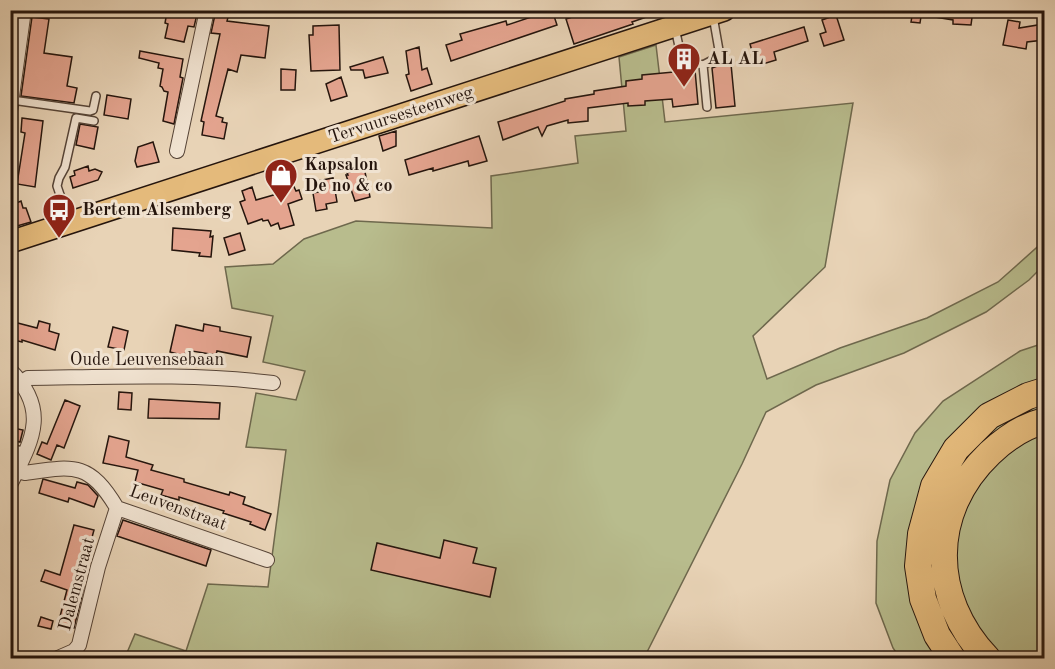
<svg xmlns="http://www.w3.org/2000/svg" width="1055" height="669" font-family="'Old Standard TT',serif">
<style>
.green{fill:#b8bc8d;stroke:#6e684d;stroke-width:1.5}
.building{fill:#e4a48f;stroke:#25150d;stroke-width:1.5}
.lines{fill:none;stroke-linecap:round;stroke-linejoin:round}
.lane-casing{stroke:#564437;stroke-width:10}
.street-casing{stroke:#564437;stroke-width:16}
.primary-casing{stroke:#25150d;stroke-width:24}
.highway-casing{stroke:#25150d;stroke-width:28}
.lane{stroke:#f0e2d0;stroke-width:7}
.street{stroke:#f0e2d0;stroke-width:14}
.primary{stroke:#e4ba7b;stroke-width:21}
.highway{stroke:#e4ba7b;stroke-width:26}
.labels{text-anchor:middle;dominant-baseline:central;stroke-width:6;stroke-linejoin:round;paint-order:stroke}
.poi-label{font-size:18px;font-weight:bold;fill:#25150d;stroke:#f0e2d0;text-anchor:start}
.street-label{font-size:18px;fill:#25150d;stroke:#f0e2d0}
</style>
<rect width="100%" height="100%" fill="#e8d3b6"/>
<filter id="stains"><feTurbulence type="fractalNoise" baseFrequency=".00333" numOctaves="4"/><feColorMatrix values="0 0 0 0 .2 0 0 0 0 .09 0 0 0 0 .02 0 0 0 .5 -.17"/></filter>
<radialGradient id="worn" r=".72"><stop offset=".6" stop-color="#630" stop-opacity="0"/><stop offset="1" stop-color="#630" stop-opacity=".3"/></radialGradient>
<path class="green" d="M 656,45 L 665,122 L 853,103 L 825,267 L 753,336 L 767,379 L 840,348 L 927,318 L 998,282 L 1044,241 L 1044,265 L 1029,280 L 986,312 L 904,353 L 816,385 L 766,412 L 742,464 L 644,658 L 135,658 L 126,655 L 135,634 L 186,651 L 208,584 L 268,587 L 286,450 L 246,447 L 256,393 L 296,400 L 305,371 L 263,362 L 273,316 L 232,308 L 225,267 L 273,264 L 304,239 L 356,221 L 492,228 L 491,176 L 578,163 L 575,136 L 626,131 L 619,57 Z
M 1044,343 L 1044,658 L 900,658 L 893,648 L 876,603 L 877,541 L 890,480 L 915,433 L 943,401 L 1020,351 Z"/>
<path class="building" d="M 183,10 L 198,10 L 194,27 L 188,26 L 184,42 L 165,38 L 168,24 L 165,23 L 167,12 L 183,15 Z
M 216,10 L 230,10 L 227,21 L 269,26 L 265,58 L 241,55 L 237,72 L 228,69 L 216,116 L 223,118 L 222,122 L 227,123 L 224,139 L 202,135 L 204,122 L 201,121 L 220,34 L 211,33 Z
M 552,10 L 557,25 L 451,61 L 446,45 L 462,40 L 460,34 L 506,21 L 507,25 Z
M 584,10 L 661,10 L 661,12 L 632,22 L 633,24 L 574,44 L 566,19 L 585,13 Z
M 913,10 L 922,10 L 920,23 L 911,22 Z
M 929,10 L 973,10 L 971,25 L 953,24 L 953,20 L 928,16 Z
M 836,15 L 844,40 L 824,46 L 820,34 L 826,32 L 822,20 Z
M 32,17 L 49,19 L 44,53 L 72,57 L 67,86 L 77,88 L 74,103 L 21,96 Z
M 1008,20 L 1020,22 L 1019,28 L 1044,24 L 1044,40 L 1027,42 L 1026,49 L 1003,45 Z
M 339,25 L 340,70 L 311,71 L 309,35 L 313,35 L 313,26 Z
M 804,27 L 808,41 L 774,52 L 776,60 L 756,66 L 750,44 Z
M 419,47 L 422,70 L 427,68 L 432,84 L 411,91 L 406,75 L 409,74 L 406,51 Z
M 140,51 L 183,59 L 180,77 L 183,78 L 174,124 L 163,121 L 168,92 L 164,91 L 162,87 L 160,86 L 163,69 L 158,68 L 159,63 L 139,58 Z
M 383,57 L 388,73 L 365,78 L 363,70 L 351,70 L 350,67 Z
M 731,64 L 735,106 L 716,108 L 712,68 L 720,65 Z
M 281,69 L 296,70 L 295,90 L 281,90 Z
M 695,70 L 698,104 L 673,107 L 672,99 L 645,101 L 645,105 L 628,106 L 628,103 L 588,108 L 588,121 L 568,123 L 568,120 L 547,126 L 542,136 L 538,127 L 503,140 L 498,122 L 565,101 L 565,99 L 594,94 L 594,91 L 626,86 L 626,81 L 642,79 L 642,75 Z
M 341,77 L 347,96 L 331,101 L 326,84 Z
M 107,95 L 131,99 L 128,119 L 104,115 Z
M 22,118 L 43,121 L 35,187 L 17,184 L 25,133 L 21,132 Z
M 80,124 L 98,127 L 94,149 L 76,145 Z
M 396,131 L 396,146 L 383,151 L 379,136 Z
M 479,136 L 487,161 L 469,166 L 468,161 L 433,171 L 433,168 L 409,175 L 405,160 Z
M 153,142 L 159,162 L 137,167 L 135,161 L 138,147 Z
M 88,166 L 89,171 L 95,169 L 102,172 L 98,180 L 73,188 L 70,177 L 75,175 L 74,171 Z
M 364,167 L 370,197 L 355,201 L 346,175 L 348,175 L 347,173 Z
M 289,176 L 296,191 L 299,190 L 302,199 L 288,204 L 294,225 L 280,229 L 278,223 L 271,226 L 268,220 L 263,221 L 262,219 L 248,224 L 240,202 L 245,200 L 242,191 L 252,187 L 256,200 L 284,192 L 280,178 Z
M 333,178 L 337,202 L 326,204 L 327,209 L 316,211 L 313,193 L 319,192 L 317,181 Z
M 21,201 L 23,208 L 26,208 L 31,222 L 10,228 L 14,204 Z
M 173,228 L 211,231 L 210,237 L 213,236 L 211,257 L 199,256 L 200,253 L 172,250 Z
M 240,233 L 245,250 L 229,255 L 224,238 Z
M 10,321 L 37,328 L 39,321 L 50,324 L 49,331 L 59,334 L 55,350 L 22,340 L 22,342 L 10,339 Z
M 204,324 L 220,327 L 220,331 L 251,337 L 247,357 L 217,351 L 216,355 L 186,350 L 185,356 L 170,352 L 176,325 L 203,331 Z
M 113,327 L 128,331 L 124,350 L 108,347 Z
M 119,392 L 132,393 L 131,410 L 118,409 Z
M 149,399 L 220,403 L 219,419 L 148,418 Z
M 65,400 L 80,406 L 64,448 L 57,445 L 51,460 L 37,454 L 42,442 L 47,444 Z
M 13,428 L 23,430 L 20,442 L 10,440 Z
M 109,436 L 129,441 L 126,457 L 153,465 L 151,470 L 184,479 L 184,482 L 229,495 L 230,492 L 245,497 L 243,504 L 271,514 L 265,530 L 250,524 L 251,522 L 223,513 L 224,511 L 179,497 L 179,500 L 161,495 L 163,490 L 135,482 L 138,470 L 103,463 Z
M 43,479 L 75,488 L 77,482 L 88,485 L 98,496 L 94,507 L 69,498 L 68,502 L 39,493 Z
M 123,520 L 211,550 L 206,566 L 117,536 Z
M 74,525 L 94,530 L 79,585 L 84,587 L 74,628 L 58,624 L 67,590 L 41,581 L 45,570 L 60,575 Z
M 444,540 L 477,548 L 473,563 L 496,568 L 490,597 L 371,570 L 377,543 L 440,558 Z
M 41,617 L 53,621 L 51,629 L 38,626 Z"/>
<g class="lines">
<g class="lane-casing">
<path id="lane" d="M 675,28 L 682,60 L 703,65
M 12,100 L 90,111 L 93,110 L 96,96
M 707,107 L 703,65 L 720,56 L 713,16
M 69,221 L 57,186 L 59,178 L 65,167 L 76,118 L 94,121
M 10,449 L 26,451"/>
</g>
<g class="street-casing">
<path id="street" d="M 10,111 L 24,10
M 177,151 L 207,10
M 10,370 C 51,411 31,442 10,485
M 22,382 L 28,378 C 109,377 192,373 273,383
M 18,471 L 25,473 C 73,466 89,461 117,508 L 267,560
M 58,658 L 74,651 L 79,645 L 98,567 L 117,508"/>
</g>
<g class="primary-casing">
<path id="primary" d="M 10,242 L 724,10"/>
</g>
<g class="highway-casing">
<path id="highway" d="M 952,658 L 937,635 L 923,599 L 918,566 L 921,534 L 934,486 L 956,449 L 989,416 L 1028,396 L 1044,391
M 987,658 C 930,598 928,512 990,453 C 1005,439 1024,426 1044,421"/>
</g>
<use href="#lane" class="lane"/>
<use href="#street" class="street"/>
<use href="#primary" class="primary"/>
<use href="#highway" class="highway"/>
</g>
<defs>
<g id="building-pin" transform="scale(1.725)"><path d="M0 17L-7.5 6A9.5 9.5 0 1 1 7.5 6Z" fill="#8f2418" stroke="#f0e2d0"/><path d="M-4-6H4V6H1V3H-1V6H-4ZM-2.5-4.3h1.7v1.8h-1.7ZM.8-4.3h1.7v1.8H.8ZM-2.5-1h1.7V.8h-1.7ZM.8-1h1.7V.8H.8Z" fill="#fff"/></g>
<g id="shop-pin" transform="scale(1.725)"><path d="M0 17L-7.5 6A9.5 9.5 0 1 1 7.5 6Z" fill="#8f2418" stroke="#f0e2d0"/><path d="M-5-2.5h2.3a2.7 3.5 0 0 1 5.4 0H5L5.5 6h-11ZM-1.5-2.5h3a1.5 2.3 0 0 0-3 0Z" fill="#fff"/></g>
<g id="bus-pin" transform="scale(1.725)"><path d="M0 17L-7.5 6A9.5 9.5 0 1 1 7.5 6Z" fill="#8f2418" stroke="#f0e2d0"/><path d="M-5-6H5V4H4V6H2V4H-2V6H-4V4H-5ZM-3.5-4V0h7V-4ZM-3.5 1.2v1.5H-2V1.2ZM2 1.2v1.5H3.5V1.2Z" fill="#fff"/></g>
</defs>
<g fill-rule="evenodd">
<use href="#building-pin" x="684" y="59"/>
<use href="#shop-pin" x="281" y="175"/>
<use href="#bus-pin" x="59" y="210"/>
</g>
<g class="labels">
<g class="poi-label">
<text x="707" y="59">AL AL</text>
<text x="304" y="165">Kapsalon<tspan x="304" dy="21">De no &amp; co</tspan></text>
<text x="82" y="210">Bertem Alsemberg</text>
</g>
<g class="street-label">
<text transform="translate(401 115) rotate(-18)">Tervuursesteenweg</text>
<text x="147" y="360">Oude Leuvensebaan</text>
<text transform="translate(178 508) rotate(20)">Leuvenstraat</text>
<text transform="translate(77 584) rotate(-75)">Dalemstraat</text>
</g>
</g>
<rect width="1055" height="669" fill="none" stroke="#e8d3b6" stroke-width="36"/>
<rect x="12" y="12" width="1031" height="645" fill="none" stroke="#25150d" stroke-width="3"/>
<rect x="18" y="18" width="1019" height="633" fill="none" stroke="#25150d" stroke-width="1.5"/>
<rect width="100%" height="100%" filter="url(#stains)"/>
<rect width="100%" height="100%" fill="url(#worn)"/>
</svg>
